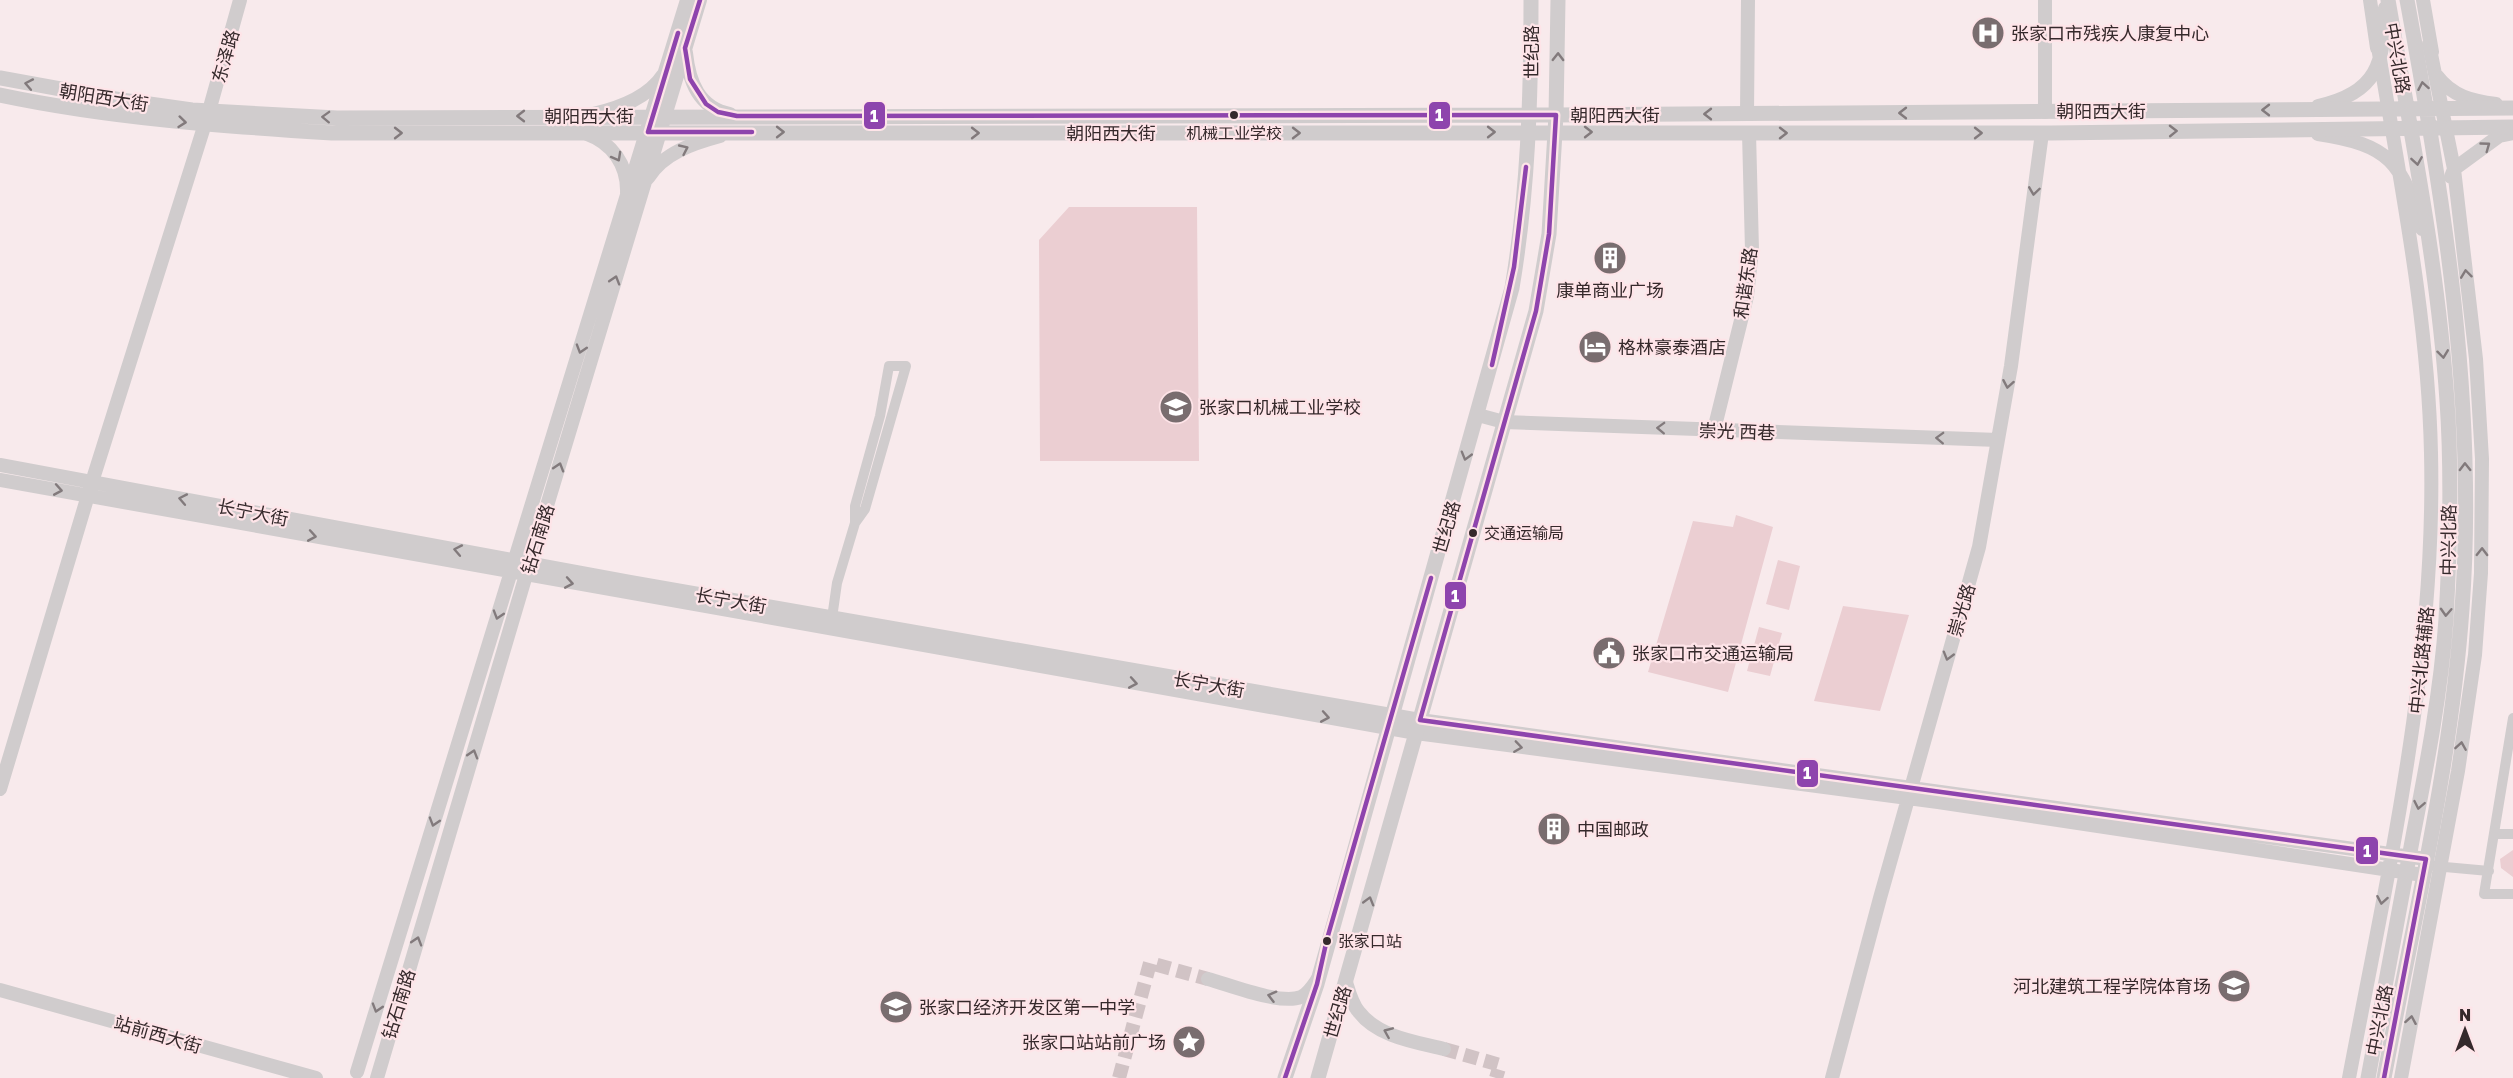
<svg xmlns="http://www.w3.org/2000/svg" width="2513" height="1078" font-family="'Golos Text','Noto Sans SC',sans-serif">
<style>
.green{fill:#ebced2}
.lines{fill:none;stroke-linecap:round;stroke-linejoin:round}
.secondary-tunnel{stroke:#d1c3c5;stroke-width:14;stroke-dasharray:14 7;stroke-linecap:butt}
.street{stroke:#d0cccd;stroke-width:10}
.secondary{stroke:#d0cccd;stroke-width:14}
.primary{stroke:#d0cccd;stroke-width:15}
.bus-1-casing{stroke:#fee4e8;stroke-width:9}
.bus-1{stroke:#8e44ad;stroke-width:4.5}
.oneway{stroke:#827a7c}
.bus-dot{fill:#35292b;stroke:#fee4e8;stroke-width:2}
.labels{text-anchor:middle;dominant-baseline:central;stroke-width:4.5;stroke-linejoin:round;paint-order:stroke}
.bus-label{font-size:16px;fill:#35292b;stroke:#fee4e8;text-anchor:start}
.poi-label{font-size:18px;fill:#35292b;stroke:#fee4e8;text-anchor:start}
.street-label{font-size:18px;fill:#35292b;stroke:#fee4e8}
.line-badge{stroke:#fee4e8;stroke-width:2}
.badge-label{font-size:16px;text-anchor:middle;font-weight:bold;fill:#fff}
</style>
<rect width="100%" height="100%" fill="#f8eaec"/>
<path class="green" d="M 1069,207 L 1197,207 L 1199,461 L 1040,461 L 1039,240 Z
M 1736,515 L 1773,527 L 1728,692 L 1648,672 L 1693,521 L 1733,527 Z
M 1778,560 L 1800,566 L 1789,610 L 1766,604 Z
M 1843,606 L 1909,615 L 1880,711 L 1814,701 Z
M 1759,627 L 1782,633 L 1770,676 L 1747,671 Z
M 2513,850 L 2513,877 L 2501,868 L 2500,859 Z"/>
<g class="lines">
<path class="secondary-tunnel" d="M 1444,1049 L 1500,1065 L 1496,1078
M 1119,1078 L 1150,963 L 1208,979"/>
<path class="street" d="M 832,618 L 837,583 L 855,523 L 855,506 L 880,416 L 889,366 L 906,366 L 865,509 L 855,523
M 2513,718 L 2484,894 L 2513,894
M 2495,834 L 2513,834
M 2434,866 L 2489,871"/>
<path class="secondary" d="M 2045,0 L 2045,112
M 2370,0 L 2377,48
M 2423,0 L 2432,52
M 686,53 C 689,82 699,108 730,114
M 2437,76 C 2452,96 2472,101 2496,104
M 2318,106 C 2378,93 2384,63 2385,8
M 593,114 C 619,108 648,98 663,75
M 1747,114 L 1748,0
M 587,134 C 612,143 628,165 627,193
M 2318,134 C 2391,145 2401,162 2422,229
M 2451,177 L 2454,169 L 2499,136 L 2513,133
M 648,178 C 663,153 694,143 720,136
M 1478,415 L 1504,422 L 1998,440
M 1714,430 L 1747,296 L 1752,250 L 1749,133
M 0,465 L 630,582 L 1420,720 L 2426,859
M 0,480 L 1416,733 L 1938,802 L 2423,875
M 0,789 L 92,482 L 209,111 L 240,0
M 1208,979 C 1230,985 1280,1005 1301,997 C 1308,994 1313,986 1317,980
M 1346,982 C 1349,992 1352,1004 1359,1012 C 1378,1037 1416,1042 1444,1049
M 0,990 L 316,1078
M 357,1072 L 687,0
M 377,1078 L 526,575 L 700,0
M 1832,1078 L 1880,898 L 1979,547 L 2011,366 L 2042,133
M 2349,1078 C 2388,871 2436,665 2431,453 C 2428,314 2399,177 2377,41
M 2401,1078 L 2458,771 L 2475,655 L 2481,573 L 2482,459 L 2476,359 L 2454,169 L 2429,44"/>
<path class="primary" d="M 0,78 L 121,100 L 192,110 L 337,118 L 1556,115 L 2513,108
M 0,95 C 109,118 221,126 332,133 L 2051,133 L 2513,127
M 1285,1078 L 1317,984 L 1512,288 C 1528,193 1531,97 1531,0
M 1318,1078 L 1536,311 L 1549,234 L 1556,115 L 1558,0
M 2368,1078 C 2383,997 2398,917 2413,836 C 2427,764 2441,692 2446,619 C 2450,547 2452,473 2447,401 C 2438,266 2411,133 2388,0
M 2384,1078 C 2413,922 2451,767 2462,609 C 2477,404 2444,200 2407,0"/>
<g class="bus-1-casing">
<path id="bus-1" d="M 700,0 L 685,48 L 690,79 L 706,104 L 718,112 L 737,116 L 1556,115 L 1549,234 L 1536,311 L 1420,720 L 2426,859 L 2384,1078
M 678,33 L 648,132 L 752,132
M 1492,365 L 1514,267 L 1526,167
M 1285,1078 L 1317,984 L 1327,939 L 1431,578"/>
</g>
<use href="#bus-1" class="bus-1"/>
</g>
<defs><path id="oneway-chevron" d="M-2-3.5L2.5 0L-2 3.5" fill="none" stroke-width="1.6" stroke-linecap="round" stroke-linejoin="round" transform="scale(1.5)"/></defs>
<g class="oneway">
<use href="#oneway-chevron" transform="translate(1558 57) rotate(-89)"/>
<use href="#oneway-chevron" transform="translate(29 84) rotate(-169)"/>
<use href="#oneway-chevron" transform="translate(2423 86) rotate(-100)"/>
<use href="#oneway-chevron" transform="translate(2266 110) rotate(180)"/>
<use href="#oneway-chevron" transform="translate(1903 113) rotate(180)"/>
<use href="#oneway-chevron" transform="translate(1708 114) rotate(180)"/>
<use href="#oneway-chevron" transform="translate(521 116) rotate(180)"/>
<use href="#oneway-chevron" transform="translate(326 117) rotate(-178)"/>
<use href="#oneway-chevron" transform="translate(182 122) rotate(6)"/>
<use href="#oneway-chevron" transform="translate(2173 131) rotate(-1)"/>
<use href="#oneway-chevron" transform="translate(780 132)"/>
<use href="#oneway-chevron" transform="translate(1491 132)"/>
<use href="#oneway-chevron" transform="translate(1588 132)"/>
<use href="#oneway-chevron" transform="translate(398 133)"/>
<use href="#oneway-chevron" transform="translate(975 133)"/>
<use href="#oneway-chevron" transform="translate(1296 133)"/>
<use href="#oneway-chevron" transform="translate(1783 133)"/>
<use href="#oneway-chevron" transform="translate(1978 133)"/>
<use href="#oneway-chevron" transform="translate(2486 146) rotate(-36)"/>
<use href="#oneway-chevron" transform="translate(684 149) rotate(-25)"/>
<use href="#oneway-chevron" transform="translate(617 157) rotate(61)"/>
<use href="#oneway-chevron" transform="translate(2417 161) rotate(81)"/>
<use href="#oneway-chevron" transform="translate(2034 191) rotate(98)"/>
<use href="#oneway-chevron" transform="translate(2466 274) rotate(-97)"/>
<use href="#oneway-chevron" transform="translate(615 280) rotate(-73)"/>
<use href="#oneway-chevron" transform="translate(581 349) rotate(107)"/>
<use href="#oneway-chevron" transform="translate(2443 354) rotate(83)"/>
<use href="#oneway-chevron" transform="translate(2008 384) rotate(100)"/>
<use href="#oneway-chevron" transform="translate(1661 428) rotate(-178)"/>
<use href="#oneway-chevron" transform="translate(1940 438) rotate(-178)"/>
<use href="#oneway-chevron" transform="translate(1466 456) rotate(106)"/>
<use href="#oneway-chevron" transform="translate(559 467) rotate(-73)"/>
<use href="#oneway-chevron" transform="translate(2465 467) rotate(-91)"/>
<use href="#oneway-chevron" transform="translate(58 490) rotate(10)"/>
<use href="#oneway-chevron" transform="translate(183 499) rotate(-169)"/>
<use href="#oneway-chevron" transform="translate(312 536) rotate(10)"/>
<use href="#oneway-chevron" transform="translate(458 550) rotate(-169)"/>
<use href="#oneway-chevron" transform="translate(2482 552) rotate(-89)"/>
<use href="#oneway-chevron" transform="translate(569 583) rotate(10)"/>
<use href="#oneway-chevron" transform="translate(2446 612) rotate(93)"/>
<use href="#oneway-chevron" transform="translate(498 615) rotate(107)"/>
<use href="#oneway-chevron" transform="translate(1948 656) rotate(106)"/>
<use href="#oneway-chevron" transform="translate(1133 683) rotate(10)"/>
<use href="#oneway-chevron" transform="translate(1325 717) rotate(10)"/>
<use href="#oneway-chevron" transform="translate(2461 746) rotate(-81)"/>
<use href="#oneway-chevron" transform="translate(1518 747) rotate(8)"/>
<use href="#oneway-chevron" transform="translate(473 754) rotate(-73)"/>
<use href="#oneway-chevron" transform="translate(2419 805) rotate(101)"/>
<use href="#oneway-chevron" transform="translate(434 822) rotate(107)"/>
<use href="#oneway-chevron" transform="translate(2382 900) rotate(100)"/>
<use href="#oneway-chevron" transform="translate(1369 901) rotate(-74)"/>
<use href="#oneway-chevron" transform="translate(417 941) rotate(-73)"/>
<use href="#oneway-chevron" transform="translate(1272 996) rotate(-165)"/>
<use href="#oneway-chevron" transform="translate(377 1008) rotate(107)"/>
<use href="#oneway-chevron" transform="translate(2411 1020) rotate(-80)"/>
<use href="#oneway-chevron" transform="translate(1388 1032) rotate(-157)"/>
</g>
<defs>
<g id="hospital-disc" transform="scale(1.725)"><circle r="9.5" fill="#796d6f" stroke="#fee4e8"/><path d="M-5-5h3v3.5h4V-5h3V5h-3V1.5h-4V5h-3Z" fill="#fff"/></g>
<g id="building-disc" transform="scale(1.725)"><circle r="9.5" fill="#796d6f" stroke="#fee4e8"/><path d="M-4-6H4V6H1V3H-1V6H-4ZM-2.5-4.3h1.7v1.8h-1.7ZM.8-4.3h1.7v1.8H.8ZM-2.5-1h1.7V.8h-1.7ZM.8-1h1.7V.8H.8Z" fill="#fff"/></g>
<g id="hotel-disc" transform="scale(1.725)"><circle r="9.5" fill="#796d6f" stroke="#fee4e8"/><path d="M-6-4.5h1.5V1H6V5H4.5V3h-9V5H-6ZM-4 0a1.8 1.8 0 1 1 3.6 0ZM.5 0V-2.5h3Q6-2.5 6 0Z" fill="#fff"/></g>
<g id="school-disc" transform="scale(1.725)"><circle r="9.5" fill="#796d6f" stroke="#fee4e8"/><path d="M0-5L7-2L0 1L-7-2ZM-4 1L0 2.5L4 1V4Q0 6-4 4Z" fill="#fff"/></g>
<g id="civic-disc" transform="scale(1.725)"><circle r="9.5" fill="#796d6f" stroke="#fee4e8"/><path d="M-.6-6.5H3V-4.5H.6V-3L4-1V1h2V6H-6V1h2V-1L-.6-3ZM-1.2 2.5V6h2.4V2.5Z" fill="#fff"/></g>
<g id="sight-disc" transform="scale(1.725)"><circle r="9.5" fill="#796d6f" stroke="#fee4e8"/><path d="M0-6L1.8-2.2L6-1.7L2.9 1.2L3.7 5.4L0 3.3L-3.7 5.4L-2.9 1.2L-6-1.7L-1.8-2.2Z" fill="#fff"/></g>
</defs>
<g fill-rule="evenodd">
<use href="#hospital-disc" x="1988" y="33"/>
<use href="#building-disc" x="1610" y="258"/>
<use href="#hotel-disc" x="1595" y="347"/>
<use href="#school-disc" x="1176" y="407"/>
<use href="#civic-disc" x="1609" y="653"/>
<use href="#building-disc" x="1554" y="829"/>
<use href="#school-disc" x="2234" y="986"/>
<use href="#school-disc" x="896" y="1007"/>
<use href="#sight-disc" x="1189" y="1042"/>
</g>
<g class="bus-dot">
<circle cx="1234" cy="115" r="5"/>
<circle cx="1473" cy="533" r="5"/>
<circle cx="1327" cy="941" r="5"/>
</g>
<g class="labels">
<g class="bus-label">
<text x="1234" y="133" text-anchor="middle">机械工业学校</text>
<text x="1484" y="533">交通运输局</text>
<text x="1338" y="941">张家口站</text>
</g>
<g class="poi-label">
<text x="2011" y="33">张家口市残疾人康复中心</text>
<text x="1610" y="290" text-anchor="middle">康单商业广场</text>
<text x="1618" y="347">格林豪泰酒店</text>
<text x="1199" y="407">张家口机械工业学校</text>
<text x="1632" y="653">张家口市交通运输局</text>
<text x="1577" y="829">中国邮政</text>
<text x="2211" y="986" text-anchor="end">河北建筑工程学院体育场</text>
<text x="919" y="1007">张家口经济开发区第一中学</text>
<text x="1166" y="1042" text-anchor="end">张家口站站前广场</text>
</g>
<g class="street-label">
<text transform="translate(1531 52) rotate(-90)">世纪路</text>
<text transform="translate(225 56) rotate(-74)">东泽路</text>
<text transform="translate(2398 58) rotate(80)">中兴北路</text>
<text transform="translate(104 97) rotate(9)">朝阳西大街</text>
<text x="2101" y="111">朝阳西大街</text>
<text x="1615" y="115">朝阳西大街</text>
<text x="589" y="116">朝阳西大街</text>
<text x="1111" y="133">朝阳西大街</text>
<text transform="translate(1745 283) rotate(-82)">和谐东路</text>
<text transform="translate(1737 431) rotate(2)">崇光 西巷</text>
<text transform="translate(253 512) rotate(11)">长宁大街</text>
<text transform="translate(1446 527) rotate(-74)">世纪路</text>
<text transform="translate(537 539) rotate(-73)">钻石南路</text>
<text transform="translate(2448 540) rotate(-89)">中兴北路</text>
<text transform="translate(731 600) rotate(10)">长宁大街</text>
<text transform="translate(1961 610) rotate(-74)">崇光路</text>
<text transform="translate(2421 660) rotate(-84)">中兴北路辅路</text>
<text transform="translate(1209 684) rotate(10)">长宁大街</text>
<text transform="translate(398 1004) rotate(-73)">钻石南路</text>
<text transform="translate(1337 1012) rotate(-74)">世纪路</text>
<text transform="translate(2379 1020) rotate(-79)">中兴北路</text>
<text transform="translate(158 1034) rotate(16)">站前西大街</text>
</g>
</g>
<g class="line-badge">
<rect x="1428" y="101" width="23" height="29" rx="6" fill="#8e44ad"/>
<rect x="863" y="101" width="23" height="29" rx="6" fill="#8e44ad"/>
<rect x="1444" y="581" width="23" height="29" rx="6" fill="#8e44ad"/>
<rect x="1796" y="759" width="23" height="29" rx="6" fill="#8e44ad"/>
<rect x="2355" y="836" width="24" height="29" rx="6" fill="#8e44ad"/>
</g>
<g class="badge-label">
<text x="1439" y="121">1</text>
<text x="874" y="122">1</text>
<text x="1455" y="602">1</text>
<text x="1807" y="779">1</text>
<text x="2367" y="857">1</text>
</g>
<g transform="translate(2465 1030)" stroke="#fee4e8" stroke-width="4.5" paint-order="stroke">
<path d="M0-4.5L10 22L0 15L-10 22Z" fill="#35292b"/>
<text y="-9" font-size="16" font-weight="bold" text-anchor="middle" fill="#35292b">N</text>
</g>
</svg>
